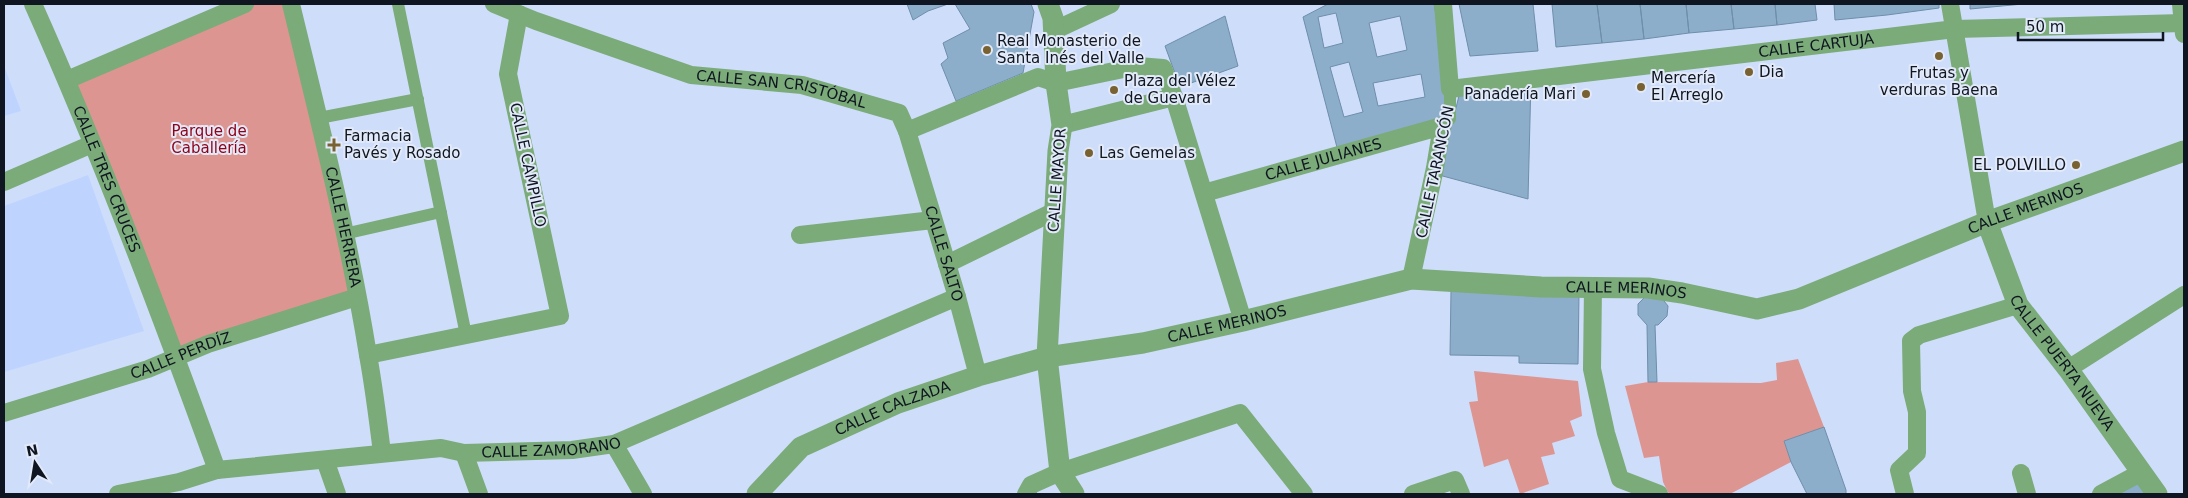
<svg xmlns="http://www.w3.org/2000/svg" width="2188" height="498" font-family="'DejaVu Sans',sans-serif">
<style>
.built{fill:#bed4ff}
.green{fill:#dd9591}
.building{fill:#8daeca;stroke:#6e8ea9;fill-rule:evenodd}
.lines{fill:none;stroke-linecap:round;stroke-linejoin:round}
.pedestrian{stroke:#7bab79;stroke-width:12}
.minor{stroke:#7bab79;stroke-width:18}
.tertiary{stroke:#7bab79;stroke-width:21}
.poi-dot{fill:#796232;stroke:#e2eaf9;stroke-width:2}
.labels{text-anchor:middle;dominant-baseline:central;stroke-width:4;stroke-linejoin:round;paint-order:stroke}
.poi-label{font-size:15px;fill:#0f1521;stroke:#e2eaf9;text-anchor:start}
.street-label{font-size:15px;fill:#0f1521;stroke:#e2eaf9}
.park-label{font-size:15px;fill:#900118;stroke:#e2eaf9}
</style>
<rect width="100%" height="100%" fill="#ceddfa"/>
<path class="built" d="M 4,66 L 21,111 L 4,116 Z
M 88,175 L 144,331 L 4,372 L 4,206 Z"/>
<path class="green" d="M 245,4 L 290,4 L 357,297 L 176,357 L 67,80 Z
M 1798,359 L 1824,427 L 1784,441 L 1791,462 L 1730,494 L 1669,494 L 1663,482 L 1659,456 L 1644,458 L 1625,386 L 1648,382 L 1761,383 L 1777,380 L 1776,363 Z
M 1474,371 L 1578,381 L 1582,416 L 1570,421 L 1575,436 L 1552,443 L 1555,454 L 1541,457 L 1549,484 L 1520,494 L 1508,459 L 1484,467 L 1469,402 L 1478,401 Z"/>
<path class="building" d="M 907,4 L 948,4 L 928,11 L 913,20 Z
M 955,4 L 1031,4 L 1034,12 L 1023,73 L 956,101 L 941,64 L 948,58 L 943,43 L 970,29 Z
M 1328,4 L 1434,4 L 1450,89 L 1450,119 L 1339,155 L 1303,17 ZM 1336,13 L 1343,43 L 1324,48 L 1318,17 ZM 1400,16 L 1407,50 L 1377,57 L 1369,23 ZM 1349,62 L 1363,112 L 1344,117 L 1330,67 ZM 1421,74 L 1425,97 L 1378,106 L 1373,83 Z
M 1459,4 L 1533,4 L 1538,51 L 1470,56 Z
M 1552,4 L 1597,4 L 1602,43 L 1556,47 Z
M 1597,4 L 1640,4 L 1644,39 L 1602,43 Z
M 1640,4 L 1686,4 L 1689,33 L 1644,39 Z
M 1686,4 L 1731,4 L 1734,29 L 1689,33 Z
M 1731,4 L 1775,4 L 1777,25 L 1734,29 Z
M 1775,4 L 1815,4 L 1817,20 L 1777,25 Z
M 1834,4 L 1939,4 L 1939,8 L 1887,15 L 1835,20 Z
M 1970,4 L 2023,4 L 1970,9 Z
M 1225,16 L 1238,66 L 1180,87 L 1165,46 Z
M 1531,79 L 1528,199 L 1439,175 L 1461,88 Z
M 1451,291 L 1579,293 L 1578,364 L 1519,363 L 1519,356 L 1450,355 Z
M 1647,295 L 1660,296 L 1668,306 L 1667,316 L 1658,325 L 1655,325 L 1657,382 L 1648,382 L 1647,325 L 1638,315 L 1638,304 Z
M 1824,427 L 1846,490 L 1846,494 L 1807,494 L 1791,462 L 1784,441 Z
M 2140,478 L 2149,494 L 2114,494 Z"/>
<g class="lines">
<path class="pedestrian" d="M 398,4 L 466,335
M 319,118 L 418,99
M 1442,126 L 1450,119 L 1450,89
M 344,234 L 441,212"/>
<g class="minor">
<path id="s1" d="M 33,4 C 101,156 160,313 217,470"/>
<path id="s2" d="M 291,4 C 319,120 349,237 368,355 C 374,388 378,420 382,453"/>
<path id="s3" d="M 494,4 L 536,21 L 691,75 L 802,85 L 899,113 L 907,131 L 1038,77 L 1056,83 L 1138,66 L 1163,68 L 1174,97 L 1062,125"/>
<path id="s4" d="M 1443,4 L 1450,89 L 1955,29 L 2183,23"/>
<path d="M 1950,4 L 1987,222"/>
<path d="M 2181,4 L 2184,34"/>
<path d="M 1053,31 L 1111,4"/>
<path d="M 67,80 L 245,4"/>
<path d="M 1174,97 L 1243,321"/>
<path id="s5" d="M 907,131 L 957,297 L 978,376"/>
<path d="M 4,182 L 92,144"/>
<path id="s6" d="M 1204,193 L 1442,126 L 1435,168 L 1411,279"/>
<path d="M 800,235 L 933,220"/>
<path d="M 947,264 L 1055,211"/>
<path d="M 1593,287 L 1592,369 L 1606,433 L 1620,479 L 1659,494"/>
<path d="M 368,355 L 560,316 L 508,74 L 519,14"/>
<path d="M 2068,369 L 2184,295"/>
<path id="s7" d="M 4,413 L 148,369 L 208,344 L 357,297"/>
<path d="M 614,444 L 643,494"/>
<path d="M 464,453 L 479,494"/>
<path d="M 325,460 L 337,494"/>
<path d="M 2021,473 L 2027,494"/>
<path id="s8" d="M 118,494 L 179,482 L 217,470 L 441,448 L 464,453 L 572,450 L 614,444 L 957,297"/>
<path d="M 1026,494 L 1031,485 L 1060,472 L 1240,413 L 1304,494"/>
<path d="M 1413,494 L 1455,480 L 1461,494"/>
<path d="M 1905,494 L 1899,470 L 1917,453 L 1917,412 L 1912,391 L 1911,341 L 1919,335 L 2018,305"/>
<path d="M 2101,494 L 2142,472"/>
</g>
<g class="tertiary">
<path d="M 1048,4 L 1053,18 L 1056,83 L 1062,125 L 1058,151 L 1047,357 L 1060,472 L 1074,494"/>
<path id="s9" d="M 1987,222 L 2018,305 L 2068,369 L 2157,494"/>
<path id="s10" d="M 757,494 L 801,447 L 898,403 L 978,376 L 1047,357 L 1143,343 L 1243,321 L 1411,279 L 1541,287 L 1648,288 L 1682,293 L 1757,309 L 1799,299 L 1987,222 L 2184,151"/>
</g>
</g>
<g class="poi-dot">
<circle cx="987" cy="50" r="5"/>
<circle cx="1939" cy="56" r="5"/>
<circle cx="1749" cy="72" r="5"/>
<circle cx="1641" cy="87" r="5"/>
<circle cx="1114" cy="90" r="5"/>
<circle cx="1586" cy="94" r="5"/>
<path d="M331.5 137.5h5v5h5v5h-5v5h-5v-5h-5v-5h5z"/>
<circle cx="1089" cy="153" r="5"/>
<circle cx="2076" cy="165" r="5"/>
</g>
<g class="labels">
<g class="poi-label">
<text x="997" y="41">Real Monasterio de<tspan x="997" dy="17">Santa Inés del Valle</tspan></text>
<text x="1759" y="72">Dia</text>
<text x="1939" y="73" text-anchor="middle">Frutas y<tspan x="1939" dy="17">verduras Baena</tspan></text>
<text x="1651" y="78">Mercería<tspan x="1651" dy="17">El Arreglo</tspan></text>
<text x="1124" y="81">Plaza del Vélez<tspan x="1124" dy="17">de Guevara</tspan></text>
<text x="1576" y="94" text-anchor="end">Panadería Mari</text>
<text x="344" y="136">Farmacia<tspan x="344" dy="17">Pavés y Rosado</tspan></text>
<text x="1099" y="153">Las Gemelas</text>
<text x="2066" y="165" text-anchor="end">EL POLVILLO</text>
</g>
<g class="street-label">
<text stroke="none"><textPath href="#s4" startOffset="454">CALLE CARTUJA</textPath></text>
<text stroke="none"><textPath href="#s3" startOffset="301">CALLE SAN CRISTÓBAL</textPath></text>
<text stroke="none"><textPath href="#s6" startOffset="124">CALLE JULIANES</textPath></text>
<text transform="translate(528 165) rotate(78)">CALLE CAMPILLO</text>
<text transform="translate(1435 172) rotate(-78)">CALLE TARANCÓN</text>
<text stroke="none"><textPath href="#s1" startOffset="190">CALLE TRES CRUCES</textPath></text>
<text transform="translate(1057 180) rotate(-86)">CALLE MAYOR</text>
<text stroke="none"><textPath href="#s10" startOffset="1335">CALLE MERINOS</textPath></text>
<text stroke="none"><textPath href="#s2" startOffset="229">CALLE HERRERA</textPath></text>
<text stroke="none"><textPath href="#s5" startOffset="128">CALLE SALTO</textPath></text>
<text stroke="none"><textPath href="#s10" startOffset="915">CALLE MERINOS</textPath></text>
<text stroke="none"><textPath href="#s10" startOffset="510">CALLE MERINOS</textPath></text>
<text stroke="none"><textPath href="#s7" startOffset="186">CALLE PERDÍZ</textPath></text>
<text stroke="none"><textPath href="#s9" startOffset="161">CALLE PUERTA NUEVA</textPath></text>
<text stroke="none"><textPath href="#s10" startOffset="164">CALLE CALZADA</textPath></text>
<text stroke="none"><textPath href="#s8" startOffset="438">CALLE ZAMORANO</textPath></text>
</g>
<g class="park-label">
<text x="209" y="131">Parque de<tspan x="209" dy="17">Caballería</tspan></text>
</g>
</g>
<rect width="2188" height="498" fill="none" stroke="#0f1521" stroke-width="10"/>
<g transform="translate(35 463) rotate(348)" stroke="#e2eaf9" stroke-width="4" paint-order="stroke">
<path d="M0-4L9 19L0 12L-9 19Z" fill="#0f1521"/>
<text y="-8" font-size="14" font-weight="bold" text-anchor="middle" fill="#0f1521">N</text>
</g>
<path d="M2018 32v8h145v-8" fill="none" stroke="#0f1521" stroke-width="2.5"/>
<text x="2026" y="32" font-size="15" fill="#0f1521" stroke="#e2eaf9" stroke-width="4" paint-order="stroke">50 m</text>
</svg>
